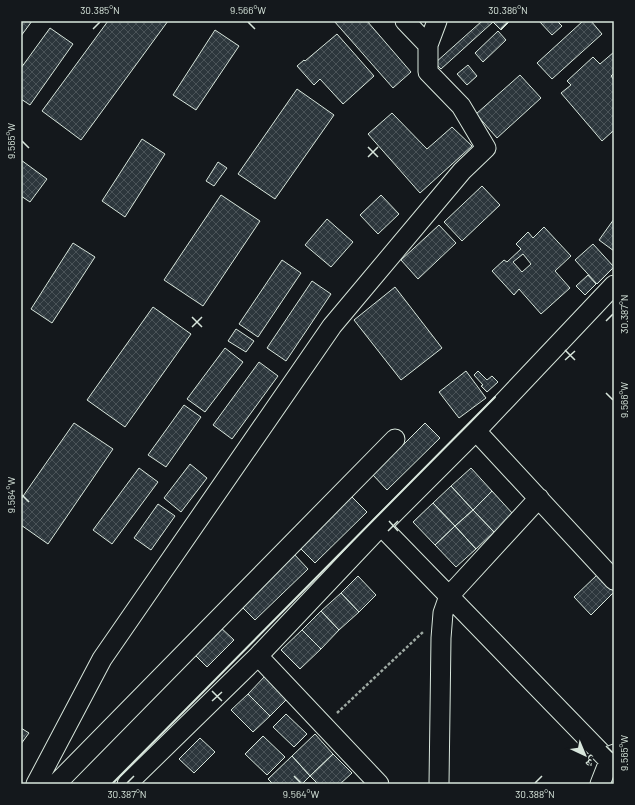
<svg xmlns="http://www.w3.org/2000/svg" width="635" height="805" font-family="Barlow,'Noto Naskh Arabic',sans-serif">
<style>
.building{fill:url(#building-cross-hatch);stroke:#d8e6dc;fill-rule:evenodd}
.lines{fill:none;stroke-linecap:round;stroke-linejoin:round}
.minor-casing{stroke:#d8e6dc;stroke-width:21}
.path{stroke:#9da8a2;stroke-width:2.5;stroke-dasharray:3 2;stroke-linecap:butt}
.minor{stroke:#14181c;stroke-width:19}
.wall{stroke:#d8e6dc;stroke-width:2}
.ticks{fill:none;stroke:#d8e6dc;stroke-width:1.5}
.neatline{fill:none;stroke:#d8e6dc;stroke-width:1.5}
.ticks-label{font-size:10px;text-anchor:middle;fill:#d8e6dc}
</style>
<defs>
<pattern id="building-cross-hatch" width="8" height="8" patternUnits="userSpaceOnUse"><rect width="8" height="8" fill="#2c363c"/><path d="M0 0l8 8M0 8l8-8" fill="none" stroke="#4a5358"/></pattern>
</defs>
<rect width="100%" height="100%" fill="#14181c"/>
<path class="building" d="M 21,21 L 32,21 L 21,36 Z
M 108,21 L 168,21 L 81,140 L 42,111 Z
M 334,21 L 367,21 L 411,72 L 393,88 Z
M 482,21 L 510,21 L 501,30 L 493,22 L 441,69 L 435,63 Z
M 539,21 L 557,21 L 562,26 L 552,35 Z
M 583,21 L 591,21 L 602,34 L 552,79 L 537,63 Z
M 50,28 L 73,44 L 30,105 L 21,99 L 21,68 Z
M 215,30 L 239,46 L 196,110 L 173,95 Z
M 498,31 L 506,40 L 483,62 L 475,53 Z
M 337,34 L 374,76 L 343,104 L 320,79 L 314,85 L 297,66 L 304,60 L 305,61 Z
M 614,52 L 614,73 L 611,76 L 614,80 L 614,133 L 613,131 L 602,141 L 561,93 L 571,85 L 567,81 L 593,57 L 600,64 Z
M 468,65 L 477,76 L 467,85 L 457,74 Z
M 520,75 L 541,98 L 497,138 L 476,114 Z
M 297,89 L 334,115 L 275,199 L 238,174 Z
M 392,113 L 427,149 L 452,127 L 472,146 L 420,193 L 368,134 Z
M 142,139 L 165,154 L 125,217 L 102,201 Z
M 21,160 L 47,179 L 30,202 L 21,196 Z
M 218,162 L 227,168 L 214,186 L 206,181 Z
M 482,186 L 500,205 L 462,241 L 444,222 Z
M 221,195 L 260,221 L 203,306 L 164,280 Z
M 381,195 L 399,214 L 378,234 L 360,215 Z
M 327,219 L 353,242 L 331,267 L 305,245 Z
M 614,219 L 614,251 L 599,240 Z
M 439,225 L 456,243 L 418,279 L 401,260 Z
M 544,227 L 571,256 L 555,271 L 570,288 L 541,314 L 519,289 L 514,295 L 492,271 L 504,260 L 507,262 L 521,249 L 516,244 L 528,232 L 533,238 ZM 523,254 L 531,264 L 522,272 L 513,262 Z
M 73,243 L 95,257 L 52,323 L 31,309 Z
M 593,244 L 614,267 L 597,284 L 575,260 Z
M 282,260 L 301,273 L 258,337 L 239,324 Z
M 588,275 L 596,284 L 585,295 L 576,286 Z
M 312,281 L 331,294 L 286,361 L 267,348 Z
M 395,287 L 442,348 L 401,380 L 354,320 Z
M 153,307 L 191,334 L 125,427 L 87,400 Z
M 236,329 L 254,341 L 246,352 L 228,341 Z
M 225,348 L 243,362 L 205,412 L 187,399 Z
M 259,362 L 278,376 L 232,439 L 213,425 Z
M 466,371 L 486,398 L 459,418 L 439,392 Z
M 478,371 L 487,380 L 492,376 L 498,382 L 487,392 L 481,386 L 483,385 L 474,375 Z
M 184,405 L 201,417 L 166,467 L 148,455 Z
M 74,423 L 113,449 L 48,544 L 21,525 L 21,499 Z
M 425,423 L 440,438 L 387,490 L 373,475 Z
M 190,464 L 207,478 L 181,512 L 164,498 Z
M 139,468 L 158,482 L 112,544 L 93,530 Z
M 471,468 L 492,491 L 473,510 L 451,486 Z
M 451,486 L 473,510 L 455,526 L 433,503 Z
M 492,491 L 513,514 L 494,532 L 473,510 Z
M 352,497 L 367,512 L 315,563 L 300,548 Z
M 433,503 L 455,526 L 435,545 L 413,522 Z
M 158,504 L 175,516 L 151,550 L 134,538 Z
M 473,510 L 494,532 L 476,549 L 455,526 Z
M 455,526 L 476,549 L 456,567 L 435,545 Z
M 293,553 L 308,569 L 255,620 L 240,605 Z
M 597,575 L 614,592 L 591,615 L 574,597 Z
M 358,576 L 376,595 L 359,612 L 341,593 Z
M 341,593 L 359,612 L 339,630 L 321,611 Z
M 321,611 L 339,630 L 321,649 L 302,630 Z
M 219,626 L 234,640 L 207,667 L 193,653 Z
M 302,630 L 321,649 L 300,669 L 281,650 Z
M 266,675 L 289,697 L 270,716 L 248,694 Z
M 248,694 L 270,716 L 253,732 L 231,710 Z
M 286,714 L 307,734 L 294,747 L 273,727 Z
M 21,728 L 29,733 L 21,744 Z
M 315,734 L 333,754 L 310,776 L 292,756 Z
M 263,736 L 285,757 L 267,775 L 245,754 Z
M 200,738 L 215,752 L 194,773 L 179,759 Z
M 333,754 L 352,773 L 340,784 L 318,784 L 310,776 Z
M 292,756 L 310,776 L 302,784 L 273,784 L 268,779 Z"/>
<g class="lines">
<g class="minor-casing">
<path id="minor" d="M 405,21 L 428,45
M 476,431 L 614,285
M 381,526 L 614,766
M 258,656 L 379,784
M 36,784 L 102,659 L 332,326 L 462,171 L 486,148 L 461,106 L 428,72 L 428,45 L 437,21
M 56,784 L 395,439
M 127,784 L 258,656 L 381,526 L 476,431 L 614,580
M 439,784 L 441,638 L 443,613 L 449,596 L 539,498
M 600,784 L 609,761 L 614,754"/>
</g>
<path class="path" d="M 337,713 L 423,632"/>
<use href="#minor" class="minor"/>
<path class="wall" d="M 112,784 L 495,397"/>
</g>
<path class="ticks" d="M 248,22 L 255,29M 93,29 L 100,22M 501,29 L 508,22M 22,141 L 29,148M 368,147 L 378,157M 368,157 L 378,147M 192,317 L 202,327M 606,321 L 613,314M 192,327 L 202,317M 565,350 L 575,360M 565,360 L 575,351M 606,393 L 613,400M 22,495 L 29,502M 389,521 L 398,531M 388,531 L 398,521M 212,691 L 222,701M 212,701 L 222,692M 606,746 L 613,753M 294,776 L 301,783M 127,783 L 134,776M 535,783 L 542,776"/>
<rect width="635" height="805" fill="none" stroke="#14181c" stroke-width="44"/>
<g transform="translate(585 755) rotate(136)" stroke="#14181c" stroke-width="3" paint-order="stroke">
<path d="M0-3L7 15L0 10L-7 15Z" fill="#d8e6dc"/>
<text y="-6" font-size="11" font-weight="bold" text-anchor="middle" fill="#d8e6dc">ش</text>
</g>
<rect x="22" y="22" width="591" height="761" class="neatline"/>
<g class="ticks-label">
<text x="100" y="14">30.385°N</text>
<text x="248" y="14">9.566°W</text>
<text x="508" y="14">30.386°N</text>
<text transform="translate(11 141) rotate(-90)" y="4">9.565°W</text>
<text transform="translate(624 314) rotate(-90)" y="4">30.387°N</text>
<text transform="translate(624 400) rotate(-90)" y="4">9.566°W</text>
<text transform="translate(11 495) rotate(-90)" y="4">9.564°W</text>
<text transform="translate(624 753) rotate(-90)" y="4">9.565°W</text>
<text x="127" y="798">30.387°N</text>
<text x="301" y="798">9.564°W</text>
<text x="535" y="798">30.388°N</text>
</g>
</svg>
